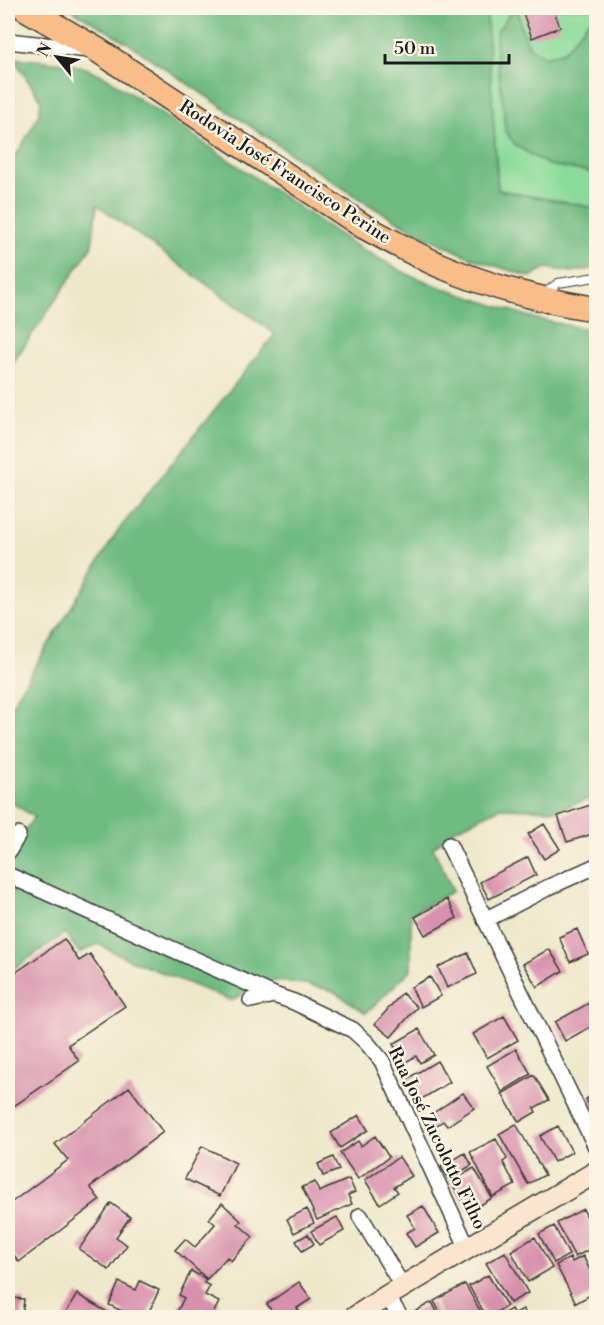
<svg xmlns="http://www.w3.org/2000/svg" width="604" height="1325" font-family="'Libre Bodoni',serif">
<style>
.green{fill:#8adb9a;stroke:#537c5b;stroke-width:1.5}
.forest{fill:#6fbb82;stroke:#466c4f;stroke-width:1.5}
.building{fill:#d891ad}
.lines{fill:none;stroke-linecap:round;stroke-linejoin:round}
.lane-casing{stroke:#3c3b36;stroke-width:10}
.street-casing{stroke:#3c3b36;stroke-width:18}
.secondary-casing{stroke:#3c3b36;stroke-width:24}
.primary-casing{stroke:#3c3b36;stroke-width:27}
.lane{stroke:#fff;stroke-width:8}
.street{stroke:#fff;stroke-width:15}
.secondary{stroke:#fce5cf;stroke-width:21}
.primary{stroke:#f8bd88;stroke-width:24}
.labels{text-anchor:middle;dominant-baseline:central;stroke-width:5;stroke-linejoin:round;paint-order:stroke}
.street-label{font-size:18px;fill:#1c1c1c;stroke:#fcf5e5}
</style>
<rect width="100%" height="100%" fill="#fcf5e5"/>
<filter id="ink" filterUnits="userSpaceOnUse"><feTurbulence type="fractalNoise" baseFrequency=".0167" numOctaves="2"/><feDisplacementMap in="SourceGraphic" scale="12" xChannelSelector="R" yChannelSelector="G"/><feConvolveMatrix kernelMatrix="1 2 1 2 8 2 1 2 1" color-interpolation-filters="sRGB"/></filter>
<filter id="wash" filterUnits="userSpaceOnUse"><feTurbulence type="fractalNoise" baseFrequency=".008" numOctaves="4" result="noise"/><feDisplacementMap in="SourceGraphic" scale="24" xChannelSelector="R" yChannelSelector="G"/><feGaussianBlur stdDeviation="1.35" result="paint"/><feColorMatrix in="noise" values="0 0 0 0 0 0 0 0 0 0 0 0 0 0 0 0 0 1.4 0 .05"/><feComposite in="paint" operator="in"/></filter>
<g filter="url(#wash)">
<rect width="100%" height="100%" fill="#eee8cb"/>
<path class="green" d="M 486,8 L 596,8 L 596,208 L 498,190 Z"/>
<path class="forest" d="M 69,8 L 486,8 L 498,190 L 596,208 L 596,268 L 572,272 L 546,268 L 530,277 L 474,259 L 424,236 L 364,202 L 287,151 L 126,42 Z
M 518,11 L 522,29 L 530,47 L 545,57 L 564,51 L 596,12 L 596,173 L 548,165 L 516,146 L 505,131 L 504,112 L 496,52 L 496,33 L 511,12 Z
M 13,58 L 66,63 L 86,68 L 106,77 L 355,245 L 405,273 L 448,290 L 537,319 L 576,327 L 596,329 L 596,797 L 556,810 L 500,808 L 454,830 L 433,848 L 453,891 L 411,914 L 411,970 L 366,1013 L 333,991 L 304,984 L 276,981 L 252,986 L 232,1001 L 128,959 L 98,944 L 79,953 L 65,933 L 8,973 L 8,856 L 34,817 L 8,800 L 8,711 L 117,532 L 275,334 L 97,205 L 92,246 L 8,370 L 8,166 L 20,149 L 39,114 L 41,100 Z"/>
<g id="blocks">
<path class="building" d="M 521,8 L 553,8 L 560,27 L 532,38 Z
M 596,803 L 596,833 L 567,842 L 558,816 Z
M 544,824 L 560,849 L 544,859 L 528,834 Z
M 528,857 L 536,875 L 489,899 L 480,882 Z
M 447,899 L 457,918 L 425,935 L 415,917 Z
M 577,929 L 588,954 L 570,962 L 559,937 Z
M 64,939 L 79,961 L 90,954 L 125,1006 L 68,1045 L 79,1061 L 8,1110 L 8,978 Z
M 549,949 L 563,971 L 537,987 L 523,964 Z
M 468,953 L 477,974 L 447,988 L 438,967 Z
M 430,977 L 441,996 L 421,1007 L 411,987 Z
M 402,993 L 417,1007 L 391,1037 L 375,1024 Z
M 596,999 L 596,1024 L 565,1041 L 555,1022 Z
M 504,1016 L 518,1040 L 487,1058 L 473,1034 Z
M 419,1029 L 434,1055 L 420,1063 L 416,1056 L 404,1063 L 393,1044 Z
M 516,1049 L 531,1074 L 502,1092 L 487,1066 Z
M 437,1061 L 450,1082 L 420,1100 L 407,1079 Z
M 534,1075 L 549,1100 L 534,1108 L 536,1112 L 519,1122 L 502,1094 Z
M 129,1087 L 163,1132 L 90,1187 L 100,1200 L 19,1262 L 8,1247 L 8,1205 L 68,1160 L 55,1144 Z
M 463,1093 L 474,1108 L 447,1126 L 443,1121 L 430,1130 L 423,1120 Z
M 596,1093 L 596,1120 L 586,1099 Z
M 359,1115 L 368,1130 L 340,1148 L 331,1133 Z
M 516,1124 L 545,1175 L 528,1184 L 499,1134 Z
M 558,1126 L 572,1152 L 554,1162 L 540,1136 Z
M 375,1136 L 389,1157 L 358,1179 L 340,1153 L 358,1141 L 361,1146 Z
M 496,1139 L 507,1159 L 503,1162 L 515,1185 L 493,1197 L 470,1152 Z
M 202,1146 L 236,1163 L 220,1196 L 185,1179 Z
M 465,1153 L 472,1165 L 448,1179 L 441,1167 Z
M 333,1157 L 339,1170 L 323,1176 L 318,1164 Z
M 399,1157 L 412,1176 L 394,1187 L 398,1192 L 380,1204 L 365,1180 Z
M 474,1168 L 492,1198 L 469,1212 L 451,1182 Z
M 349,1179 L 355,1192 L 348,1195 L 352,1204 L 317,1220 L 302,1187 L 315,1182 L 319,1192 Z
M 111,1203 L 130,1217 L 116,1237 L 127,1245 L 109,1270 L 79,1249 Z
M 222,1203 L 241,1221 L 238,1224 L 253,1237 L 231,1261 L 227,1257 L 207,1279 L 175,1250 L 185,1239 L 195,1247 L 215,1224 L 209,1219 Z
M 423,1206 L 439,1233 L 415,1247 L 406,1233 L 415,1228 L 407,1215 Z
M 307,1209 L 314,1223 L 294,1233 L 287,1219 Z
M 583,1209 L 596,1235 L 596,1246 L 575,1257 L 557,1223 Z
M 337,1217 L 344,1231 L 319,1245 L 311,1231 Z
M 554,1226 L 569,1255 L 554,1263 L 539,1234 Z
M 308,1234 L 314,1244 L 302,1251 L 296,1241 Z
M 535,1237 L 552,1268 L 528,1282 L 511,1251 Z
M 505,1252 L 528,1293 L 510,1303 L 486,1263 Z
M 583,1256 L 596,1282 L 596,1292 L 576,1303 L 556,1265 L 570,1258 L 572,1262 Z
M 191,1271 L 206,1279 L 204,1283 L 210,1286 L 205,1295 L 219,1302 L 211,1318 L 174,1318 L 184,1298 L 179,1295 Z
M 488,1275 L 507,1306 L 487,1318 L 469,1286 Z
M 140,1281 L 159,1290 L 146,1318 L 122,1318 L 124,1312 L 109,1305 L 119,1282 L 136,1290 Z
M 299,1282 L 311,1299 L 297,1308 L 304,1318 L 276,1318 L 267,1304 Z
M 465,1284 L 483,1316 L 480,1318 L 443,1318 L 434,1301 Z
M 77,1294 L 117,1318 L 63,1318 Z
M 12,1298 L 24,1299 L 22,1318 L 8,1318 L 8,1312 L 10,1312 Z
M 432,1302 L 440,1318 L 414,1318 L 412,1313 Z
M 511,1309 L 514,1314 L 523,1309 L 528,1318 L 496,1318 Z"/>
</g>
</g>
<g filter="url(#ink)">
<use href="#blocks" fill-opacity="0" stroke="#3c3b36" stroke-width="1.5"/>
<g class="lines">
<g class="lane-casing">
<path id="lane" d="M 545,293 L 558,283 L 596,277"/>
</g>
<g class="street-casing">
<path id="street" d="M 8,41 L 90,50
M 449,845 L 596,1147
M 8,852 L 18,835
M 8,875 L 274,995
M 485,920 L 549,887 L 596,866
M 251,1000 L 274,995 L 294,1002 L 353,1030 L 367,1043 L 382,1061 L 468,1249
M 360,1216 L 403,1287
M 387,1296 L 401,1318"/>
</g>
<g class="secondary-casing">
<path id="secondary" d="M 354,1318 L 387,1296 L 596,1172"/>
</g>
<g class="primary-casing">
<path id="primary" d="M 25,8 L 99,51 L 363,226 C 389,240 414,254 441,266 C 490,287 544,301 596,309"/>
</g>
<use href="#lane" class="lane"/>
<use href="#street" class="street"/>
<use href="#secondary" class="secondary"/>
<use href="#primary" class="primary"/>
</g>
</g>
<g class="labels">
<g class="street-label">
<text transform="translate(285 172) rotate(33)">Rodovia José Francisco Perine</text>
<text transform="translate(437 1138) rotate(64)">Rua José Zucolotto Filho</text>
</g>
</g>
<rect width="604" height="1325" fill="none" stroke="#fcf5e5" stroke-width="30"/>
<g transform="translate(57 57) rotate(300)" stroke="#fcf5e5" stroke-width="4.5" paint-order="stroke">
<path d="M0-4.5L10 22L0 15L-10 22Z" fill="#1c1c1c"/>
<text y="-9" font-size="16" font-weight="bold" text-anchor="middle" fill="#1c1c1c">N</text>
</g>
<path d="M385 54v9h124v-9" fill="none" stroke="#1c1c1c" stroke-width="3"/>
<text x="394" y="54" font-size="18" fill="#1c1c1c" stroke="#fcf5e5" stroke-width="4.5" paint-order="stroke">50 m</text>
</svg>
